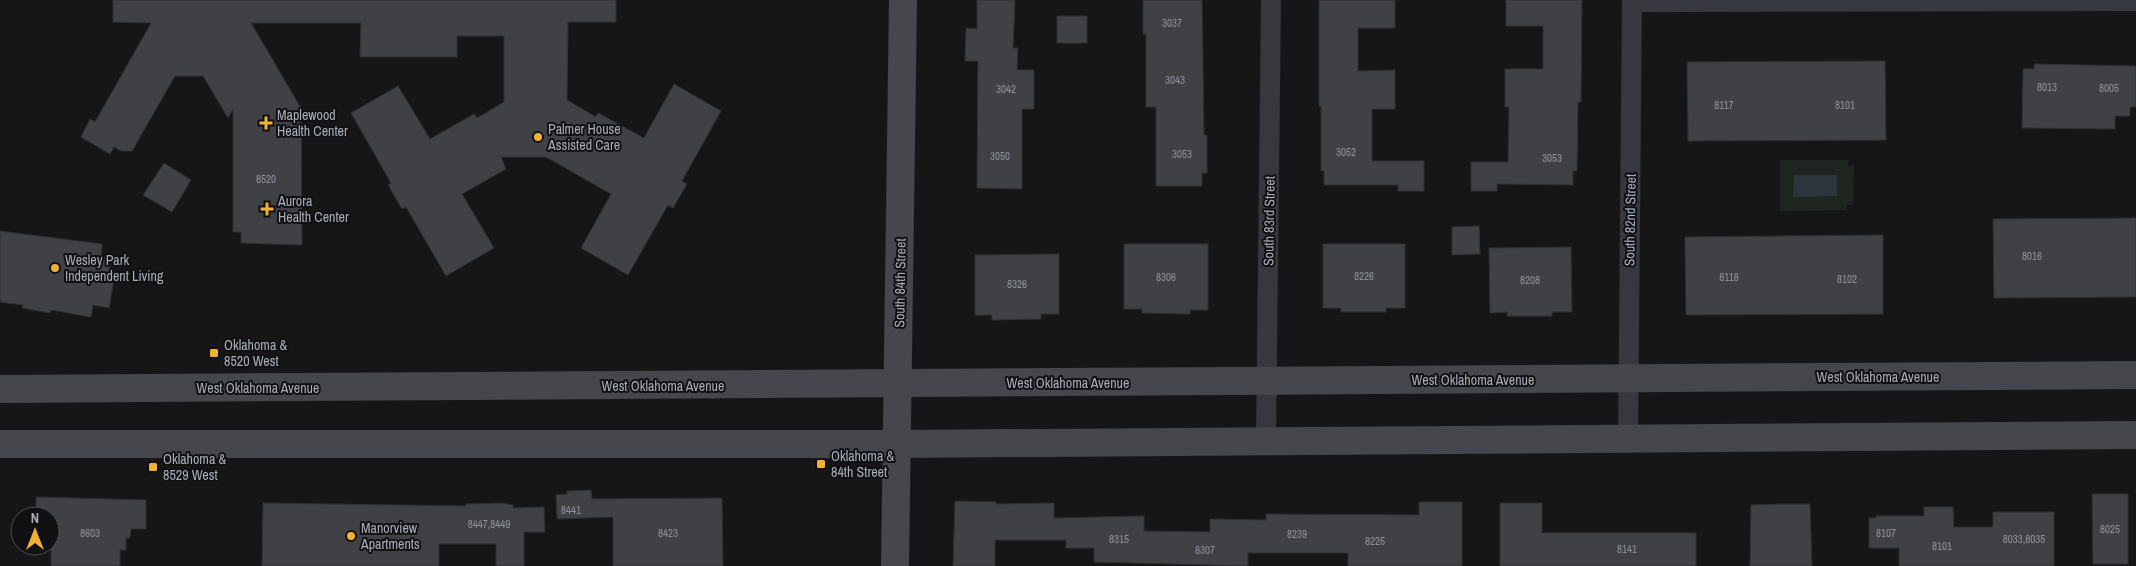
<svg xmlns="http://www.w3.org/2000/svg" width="2136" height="566" font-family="'Archivo Narrow',sans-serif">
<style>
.green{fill:#1e261f}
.water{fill:#2c353c}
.building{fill:#404145;stroke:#303034}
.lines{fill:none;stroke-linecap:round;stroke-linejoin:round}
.street{stroke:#37383d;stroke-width:20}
.secondary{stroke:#45474d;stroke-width:28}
.poi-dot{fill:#f2b134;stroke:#111113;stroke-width:2}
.labels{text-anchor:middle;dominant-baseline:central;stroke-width:4;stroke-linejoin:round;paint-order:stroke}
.number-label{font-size:11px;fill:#8e929b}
.poi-label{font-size:14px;fill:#a8adb8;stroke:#111113;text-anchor:start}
.street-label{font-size:14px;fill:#a8adb8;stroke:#111113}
</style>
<rect width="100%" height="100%" fill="#161618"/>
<path class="green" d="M 1780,160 L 1849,160 L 1848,166 L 1854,165 L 1853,205 L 1847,205 L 1847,210 L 1780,211 Z"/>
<path class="water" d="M 1794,175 L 1837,175 L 1837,196 L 1793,197 Z"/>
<path class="building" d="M 113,0 L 616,0 L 616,22 L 568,22 L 567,100 L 596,117 L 598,113 L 644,138 L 674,84 L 721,111 L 682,181 L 687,184 L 673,208 L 668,205 L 628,275 L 581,248 L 611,194 L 546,157 L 501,157 L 506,169 L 462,194 L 494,248 L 446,276 L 406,207 L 402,209 L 388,185 L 391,183 L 351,113 L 398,86 L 430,139 L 474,114 L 477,118 L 504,102 L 504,36 L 457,36 L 457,57 L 360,57 L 361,23 L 251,23 L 301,108 L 302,245 L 241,243 L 241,232 L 233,232 L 233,109 L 228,118 L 203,76 L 175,76 L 132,151 L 121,151 L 114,147 L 110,154 L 81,137 L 90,119 L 95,122 L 151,23 L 113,22 Z
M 977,0 L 1015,0 L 1013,48 L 1018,48 L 1017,70 L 1034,70 L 1034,109 L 1022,109 L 1022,189 L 977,188 L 978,61 L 965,61 L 966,28 L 977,29 Z
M 1143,0 L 1202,0 L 1204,135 L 1207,135 L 1207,173 L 1202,173 L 1202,186 L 1156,186 L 1156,107 L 1146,107 L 1146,34 L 1143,34 Z
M 1319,0 L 1395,0 L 1395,28 L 1358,28 L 1358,71 L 1395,70 L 1395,109 L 1372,109 L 1372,161 L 1424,161 L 1424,191 L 1398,191 L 1398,185 L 1324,185 L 1324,171 L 1321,171 L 1321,106 L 1319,106 Z
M 1506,0 L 1582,0 L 1581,102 L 1578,102 L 1577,171 L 1573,171 L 1573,185 L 1497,184 L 1497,191 L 1471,191 L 1471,162 L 1508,162 L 1509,107 L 1505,107 L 1505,69 L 1543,69 L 1543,26 L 1506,26 Z
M 1057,16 L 1087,16 L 1087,43 L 1057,43 Z
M 1885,61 L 1886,140 L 1688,141 L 1687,62 Z
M 2034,64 L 2136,66 L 2136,107 L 2130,107 L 2130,116 L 2115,116 L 2115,129 L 2022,128 L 2023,69 L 2034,69 Z
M 164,163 L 191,180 L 172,212 L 143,195 Z
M 2136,218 L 2136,297 L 1994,298 L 1993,219 Z
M 1479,226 L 1480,254 L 1452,255 L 1452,227 Z
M 0,231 L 102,244 L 101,256 L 111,258 L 108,278 L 114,279 L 109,308 L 93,305 L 91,317 L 51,310 L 50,313 L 22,308 L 23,305 L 0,302 Z
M 1883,235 L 1883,314 L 1686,315 L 1685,237 Z
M 1124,244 L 1208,244 L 1208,310 L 1190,310 L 1190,314 L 1142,313 L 1142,309 L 1124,309 Z
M 1323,244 L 1405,244 L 1405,308 L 1386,308 L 1386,312 L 1341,312 L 1341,308 L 1323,308 Z
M 1571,247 L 1572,312 L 1552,312 L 1552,316 L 1507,316 L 1507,312 L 1490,313 L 1489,248 Z
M 1059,254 L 1059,314 L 1041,314 L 1041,319 L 992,320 L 992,315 L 975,315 L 975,255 Z
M 591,490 L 592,499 L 722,498 L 723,566 L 613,566 L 613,517 L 557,519 L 556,495 L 567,494 L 567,491 L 570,491 Z
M 2092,494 L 2128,494 L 2128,564 L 2093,564 Z
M 36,497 L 146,500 L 146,529 L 131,529 L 130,538 L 126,538 L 126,550 L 120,550 L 120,566 L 51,566 L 51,548 L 47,548 L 47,546 L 50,546 L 50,516 L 36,516 Z
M 955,501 L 996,502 L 996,504 L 1054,503 L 1054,518 L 1144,516 L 1144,531 L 1210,532 L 1210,519 L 1266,520 L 1266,514 L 1419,515 L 1419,502 L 1462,502 L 1462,566 L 1348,566 L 1348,553 L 1248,553 L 1248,566 L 1094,562 L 1094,548 L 1066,548 L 1066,540 L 995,540 L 995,566 L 953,566 Z
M 263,503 L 466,506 L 466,504 L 503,503 L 513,505 L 513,508 L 544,507 L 545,532 L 524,532 L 524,566 L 496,566 L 496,544 L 439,544 L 439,566 L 262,566 Z
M 1500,503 L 1542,503 L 1542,533 L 1696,533 L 1696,566 L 1500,566 Z
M 1784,504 L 1810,504 L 1812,566 L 1750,566 L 1751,505 Z
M 1924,507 L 1953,507 L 1954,527 L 1993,527 L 1993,512 L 2054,512 L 2054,566 L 1899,566 L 1899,548 L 1869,548 L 1869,518 L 1876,518 L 1876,516 L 1924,516 Z"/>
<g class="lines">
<path class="street" d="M 1632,2 L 2136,1
M 1628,439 L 1632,0
M 1266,441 L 1271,0"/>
<path class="secondary" d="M 0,389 L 2136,375
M 0,444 L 897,444 L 2136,435
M 895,566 L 903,0"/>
</g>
<g class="poi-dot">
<path d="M263.5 115.5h5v5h5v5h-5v5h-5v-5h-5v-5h5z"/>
<circle cx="538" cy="137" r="5"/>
<path d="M264.5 201.5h5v5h5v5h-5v5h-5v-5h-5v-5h5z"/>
<circle cx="55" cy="268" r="5"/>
<rect x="209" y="348" width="10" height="10" rx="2.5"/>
<rect x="816" y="459" width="10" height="10" rx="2.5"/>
<rect x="148" y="462" width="10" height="10" rx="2.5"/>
<circle cx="351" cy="536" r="5"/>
</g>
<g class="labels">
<g class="number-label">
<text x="1172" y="23">3037</text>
<text x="1175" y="80">3043</text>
<text x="2047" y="87">8013</text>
<text x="2109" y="88">8005</text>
<text x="1006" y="89">3042</text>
<text x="1724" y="105">8117</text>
<text x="1845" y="105">8101</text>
<text x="1346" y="152">3052</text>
<text x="1182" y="154">3053</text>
<text x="1000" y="156">3050</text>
<text x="1552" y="158">3053</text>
<text x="266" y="179">8520</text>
<text x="2032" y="256">8016</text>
<text x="1364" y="276">8226</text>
<text x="1166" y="277">8306</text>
<text x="1729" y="277">8118</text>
<text x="1847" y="279">8102</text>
<text x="1530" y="280">8208</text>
<text x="1017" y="284">8326</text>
<text x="571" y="510">8441</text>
<text x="489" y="524">8447,8449</text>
<text x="2110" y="529">8025</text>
<text x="90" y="533">8603</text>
<text x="668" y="533">8423</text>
<text x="1886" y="533">8107</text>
<text x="1297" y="534">8239</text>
<text x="1119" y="539">8315</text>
<text x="2024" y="539">8033,8035</text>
<text x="1375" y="541">8225</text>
<text x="1942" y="546">8101</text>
<text x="1627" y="549">8141</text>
<text x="1205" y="550">8307</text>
</g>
<g class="poi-label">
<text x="277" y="115">Maplewood<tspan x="277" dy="16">Health Center</tspan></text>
<text x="548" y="129">Palmer House<tspan x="548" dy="16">Assisted Care</tspan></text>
<text x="278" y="201">Aurora<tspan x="278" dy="16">Health Center</tspan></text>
<text x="65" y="260">Wesley Park<tspan x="65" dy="16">Independent Living</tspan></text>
<text x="224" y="345">Oklahoma &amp;<tspan x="224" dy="16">8520 West</tspan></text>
<text x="831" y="456">Oklahoma &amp;<tspan x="831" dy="16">84th Street</tspan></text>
<text x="163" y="459">Oklahoma &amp;<tspan x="163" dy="16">8529 West</tspan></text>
<text x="361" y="528">Manorview<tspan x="361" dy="16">Apartments</tspan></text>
</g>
<g class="street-label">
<text transform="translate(1630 220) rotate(-89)">South 82nd Street</text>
<text transform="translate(1269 221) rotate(-89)">South 83rd Street</text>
<text transform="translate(900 283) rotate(-89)">South 84th Street</text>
<text x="1878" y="377">West Oklahoma Avenue</text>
<text x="1473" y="380">West Oklahoma Avenue</text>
<text x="1068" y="383">West Oklahoma Avenue</text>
<text x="663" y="386">West Oklahoma Avenue</text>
<text x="258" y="388">West Oklahoma Avenue</text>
</g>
</g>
<g transform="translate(35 531)"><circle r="24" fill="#111113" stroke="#4d4f55"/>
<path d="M0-4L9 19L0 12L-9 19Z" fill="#f2b134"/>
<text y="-8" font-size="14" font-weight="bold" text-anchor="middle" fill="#a8adb8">N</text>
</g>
</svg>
